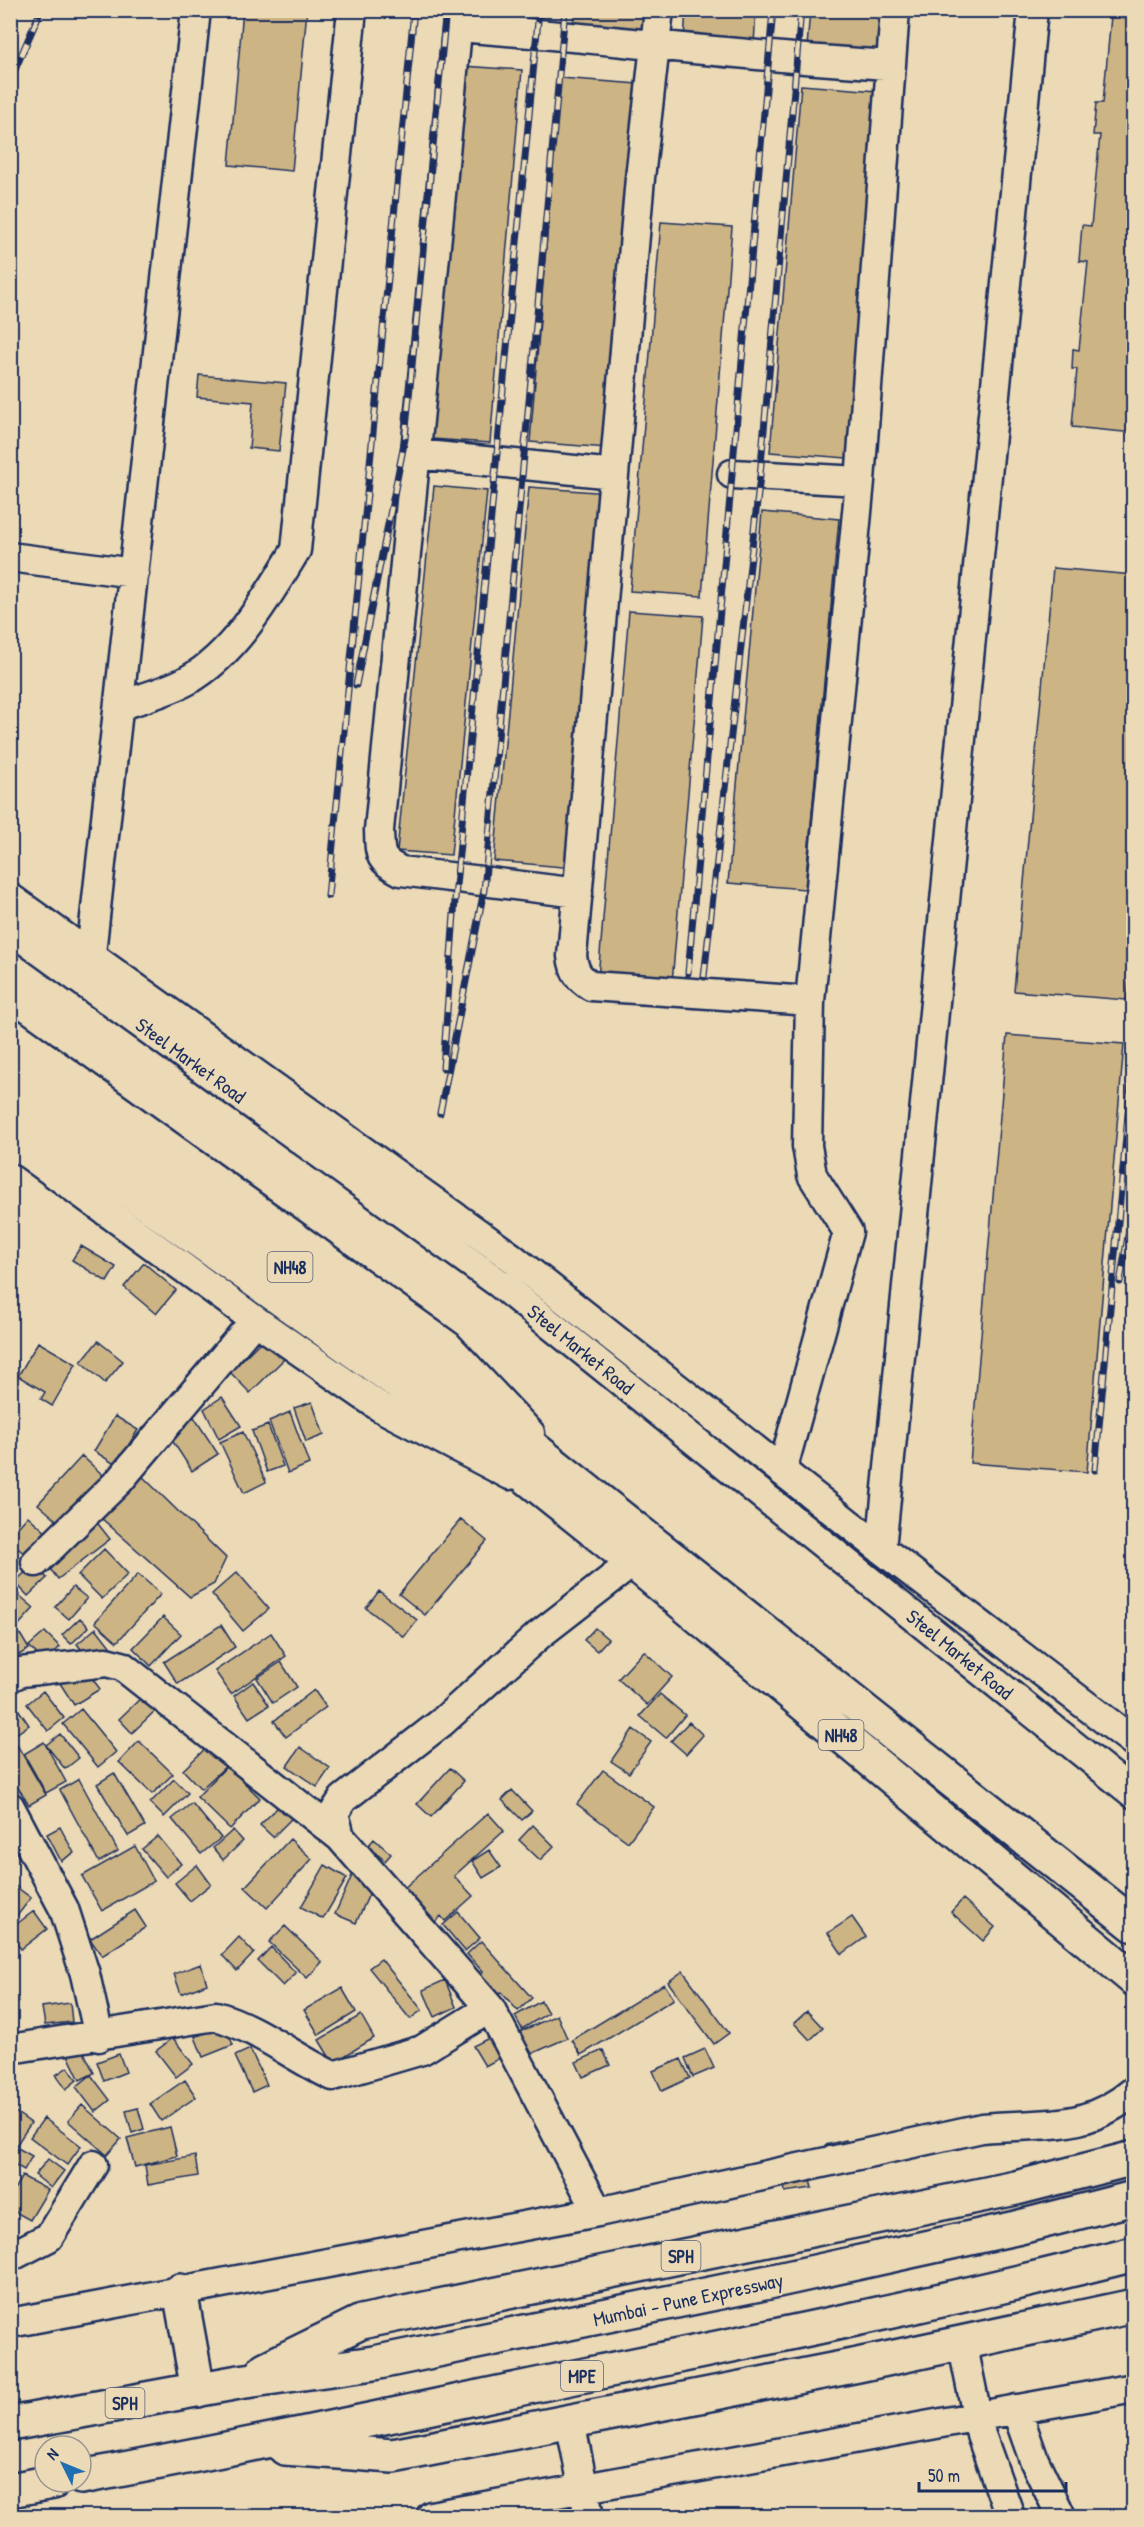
<svg xmlns="http://www.w3.org/2000/svg" width="1144" height="2527" font-family="'Patrick Hand',sans-serif">
<style>
.building{fill:#cdb484;stroke:#1b2f5e;stroke-width:1.5}
.lines{fill:none;stroke-linecap:round;stroke-linejoin:round}
.minor-casing{stroke:#1b2f5e;stroke-width:33}
.highway-casing{stroke:#1b2f5e;stroke-width:38}
.minor{stroke:#ecdab7;stroke-width:28}
.highway{stroke:#ecdab7;stroke-width:33}
.rail-casing{stroke:#1b2f5e;stroke-width:7}
.rail{stroke:#ecdab7;stroke-width:4.5;stroke-dasharray:14;stroke-linecap:butt}
.labels{text-anchor:middle;dominant-baseline:central;stroke-width:4.5;stroke-linejoin:round;paint-order:stroke}
.shield{fill:#ecdab7;stroke:#5a6279;stroke-width:1.5}
.shield-label{font-size:18px;font-weight:bold;fill:#1b2f5e}
.street-label{font-size:20px;fill:#1b2f5e;stroke:#ecdab7}
</style>
<rect width="100%" height="100%" fill="#ecdab7"/>
<filter id="ink" filterUnits="userSpaceOnUse"><feTurbulence type="fractalNoise" baseFrequency=".0167" numOctaves="2"/><feDisplacementMap in="SourceGraphic" scale="12" xChannelSelector="R" yChannelSelector="G"/><feConvolveMatrix kernelMatrix="1 2 1 2 8 2 1 2 1" color-interpolation-filters="sRGB"/></filter>
<g filter="url(#ink)">
<path class="building" d="M 243,10 L 307,10 L 292,171 L 229,165 Z
M 472,10 L 524,10 L 523,24 L 471,20 Z
M 574,10 L 650,10 L 648,35 L 573,30 Z
M 686,10 L 756,10 L 754,44 L 684,39 Z
M 810,10 L 883,10 L 879,52 L 807,47 Z
M 1101,10 L 1134,10 L 1134,433 L 1072,427 L 1077,369 L 1072,369 L 1073,349 L 1079,350 L 1088,262 L 1079,261 L 1082,225 L 1091,226 L 1100,135 L 1093,135 L 1096,103 L 1103,103 L 1111,16 L 1101,15 Z
M 463,66 L 522,70 L 490,443 L 432,439 Z
M 560,78 L 638,84 L 608,448 L 530,442 Z
M 801,85 L 877,91 L 847,458 L 770,452 Z
M 661,222 L 732,227 L 702,596 L 630,591 Z
M 199,375 L 286,383 L 279,451 L 249,448 L 253,402 L 197,397 Z
M 434,486 L 487,491 L 451,855 L 397,851 Z
M 529,487 L 608,493 L 574,868 L 494,861 Z
M 762,512 L 839,519 L 805,889 L 728,883 Z
M 1053,568 L 1134,575 L 1134,928 L 1127,1000 L 1014,991 Z
M 629,611 L 703,616 L 672,983 L 598,978 Z
M 1007,1035 L 1124,1044 L 1087,1472 L 970,1463 Z
M 81,1246 L 116,1267 L 107,1282 L 72,1260 Z
M 144,1263 L 176,1290 L 156,1314 L 124,1287 Z
M 266,1336 L 286,1357 L 250,1393 L 230,1372 Z
M 98,1341 L 123,1361 L 105,1383 L 81,1362 Z
M 38,1342 L 76,1364 L 52,1406 L 41,1399 L 45,1392 L 18,1376 Z
M 222,1397 L 241,1426 L 219,1439 L 204,1409 Z
M 312,1402 L 324,1435 L 306,1442 L 294,1408 Z
M 290,1412 L 309,1464 L 288,1473 L 269,1421 Z
M 192,1414 L 218,1454 L 192,1471 L 166,1431 Z
M 115,1416 L 138,1430 L 116,1465 L 94,1451 Z
M 268,1425 L 283,1466 L 267,1472 L 252,1431 Z
M 243,1432 L 266,1482 L 244,1493 L 220,1442 Z
M 82,1456 L 106,1478 L 62,1525 L 38,1504 Z
M 141,1475 L 226,1558 L 214,1584 L 190,1597 L 100,1517 Z
M 28,1516 L 50,1536 L 29,1558 L 10,1541 L 10,1536 Z
M 461,1519 L 487,1541 L 425,1615 L 399,1594 Z
M 95,1520 L 110,1539 L 58,1579 L 43,1560 Z
M 104,1549 L 128,1574 L 102,1599 L 78,1575 Z
M 34,1564 L 47,1578 L 28,1596 L 15,1582 Z
M 237,1572 L 269,1609 L 243,1631 L 212,1594 Z
M 138,1574 L 161,1594 L 117,1642 L 95,1622 Z
M 73,1587 L 87,1598 L 69,1619 L 55,1607 Z
M 12,1589 L 34,1608 L 16,1628 L 10,1623 Z
M 379,1591 L 417,1620 L 404,1637 L 366,1608 Z
M 163,1617 L 181,1634 L 151,1666 L 133,1648 Z
M 80,1618 L 89,1627 L 71,1644 L 62,1635 Z
M 221,1625 L 235,1647 L 178,1684 L 164,1662 Z
M 96,1628 L 110,1646 L 91,1661 L 77,1644 Z
M 595,1628 L 608,1639 L 597,1651 L 584,1640 Z
M 45,1632 L 60,1647 L 44,1662 L 29,1646 Z
M 271,1633 L 286,1656 L 231,1694 L 215,1671 Z
M 20,1634 L 29,1649 L 10,1660 L 10,1639 Z
M 644,1651 L 672,1677 L 647,1705 L 618,1679 Z
M 281,1662 L 297,1687 L 273,1703 L 257,1678 Z
M 86,1670 L 100,1689 L 74,1705 L 56,1677 Z
M 253,1682 L 269,1705 L 249,1718 L 234,1696 Z
M 314,1690 L 326,1707 L 286,1737 L 274,1721 Z
M 43,1691 L 64,1718 L 48,1731 L 27,1704 Z
M 145,1694 L 158,1708 L 132,1733 L 119,1719 Z
M 660,1694 L 685,1715 L 666,1738 L 640,1716 Z
M 10,1697 L 29,1725 L 10,1738 Z
M 81,1709 L 116,1752 L 98,1767 L 63,1724 Z
M 689,1722 L 703,1735 L 686,1754 L 671,1741 Z
M 633,1729 L 651,1742 L 629,1773 L 611,1761 Z
M 60,1734 L 79,1758 L 65,1769 L 46,1745 Z
M 139,1741 L 173,1774 L 152,1794 L 119,1762 Z
M 44,1742 L 66,1782 L 46,1793 L 24,1754 Z
M 16,1743 L 46,1795 L 29,1805 L 10,1775 L 10,1746 Z
M 208,1746 L 226,1766 L 201,1789 L 183,1770 Z
M 300,1747 L 330,1768 L 317,1787 L 287,1766 Z
M 227,1766 L 260,1798 L 230,1829 L 197,1797 Z
M 450,1768 L 464,1781 L 431,1817 L 417,1804 Z
M 603,1770 L 654,1807 L 628,1842 L 577,1804 Z
M 114,1773 L 145,1826 L 128,1836 L 97,1784 Z
M 79,1779 L 118,1851 L 99,1862 L 60,1790 Z
M 174,1779 L 188,1793 L 164,1817 L 150,1803 Z
M 512,1790 L 532,1811 L 522,1820 L 502,1800 Z
M 192,1803 L 221,1838 L 201,1854 L 172,1819 Z
M 282,1803 L 294,1816 L 273,1837 L 260,1825 Z
M 488,1813 L 504,1831 L 454,1876 L 473,1896 L 445,1921 L 441,1916 L 434,1923 L 403,1889 Z
M 533,1825 L 554,1846 L 540,1860 L 519,1840 Z
M 60,1827 L 74,1853 L 61,1861 L 47,1834 Z
M 233,1830 L 243,1841 L 223,1860 L 213,1848 Z
M 158,1836 L 181,1864 L 166,1877 L 142,1849 Z
M 290,1839 L 312,1859 L 267,1908 L 245,1887 Z
M 374,1839 L 391,1854 L 385,1861 L 368,1846 Z
M 135,1846 L 154,1881 L 102,1911 L 82,1876 Z
M 489,1850 L 501,1867 L 483,1878 L 472,1861 Z
M 197,1865 L 211,1884 L 190,1901 L 175,1883 Z
M 325,1865 L 347,1878 L 323,1919 L 301,1907 Z
M 354,1871 L 375,1881 L 356,1923 L 335,1914 Z
M 10,1882 L 31,1898 L 17,1916 L 10,1911 Z
M 963,1899 L 995,1927 L 983,1941 L 951,1912 Z
M 135,1910 L 146,1927 L 102,1956 L 90,1939 Z
M 34,1911 L 47,1929 L 21,1949 L 10,1935 L 10,1929 Z
M 458,1912 L 480,1938 L 465,1951 L 443,1925 Z
M 852,1917 L 866,1937 L 842,1954 L 828,1933 Z
M 285,1926 L 322,1962 L 307,1978 L 269,1942 Z
M 239,1937 L 254,1953 L 237,1971 L 222,1955 Z
M 481,1941 L 532,1998 L 518,2011 L 501,1992 L 494,1998 L 476,1979 L 483,1972 L 467,1954 Z
M 271,1947 L 296,1973 L 283,1986 L 258,1961 Z
M 381,1959 L 422,2010 L 410,2019 L 369,1968 Z
M 201,1964 L 207,1984 L 181,1994 L 174,1974 Z
M 683,1971 L 729,2033 L 714,2044 L 668,1982 Z
M 445,1980 L 456,2007 L 435,2017 L 423,1990 Z
M 664,1984 L 674,1999 L 581,2055 L 572,2040 Z
M 342,1988 L 356,2012 L 319,2035 L 304,2010 Z
M 541,2001 L 548,2013 L 522,2029 L 515,2016 Z
M 70,2003 L 72,2022 L 45,2025 L 42,2007 Z
M 807,2011 L 823,2028 L 810,2040 L 794,2023 Z
M 361,2015 L 374,2038 L 333,2063 L 319,2040 Z
M 557,2015 L 567,2038 L 529,2055 L 519,2032 Z
M 225,2025 L 233,2045 L 203,2057 L 195,2037 Z
M 173,2038 L 193,2064 L 176,2077 L 156,2051 Z
M 489,2038 L 500,2058 L 485,2066 L 473,2046 Z
M 82,2048 L 94,2073 L 80,2080 L 68,2055 Z
M 250,2049 L 267,2085 L 252,2092 L 235,2056 Z
M 705,2049 L 714,2068 L 693,2077 L 685,2058 Z
M 603,2050 L 610,2065 L 583,2077 L 576,2062 Z
M 119,2054 L 126,2072 L 104,2081 L 97,2062 Z
M 681,2059 L 690,2078 L 662,2091 L 653,2071 Z
M 68,2067 L 77,2080 L 66,2089 L 56,2075 Z
M 91,2075 L 110,2100 L 95,2112 L 76,2087 Z
M 185,2080 L 196,2097 L 161,2121 L 150,2104 Z
M 82,2105 L 121,2139 L 107,2155 L 68,2121 Z
M 138,2108 L 144,2129 L 132,2133 L 126,2111 Z
M 11,2109 L 31,2123 L 15,2147 L 10,2144 Z
M 44,2118 L 81,2146 L 67,2165 L 30,2137 Z
M 170,2127 L 177,2156 L 135,2167 L 127,2138 Z
M 846,2140 L 848,2149 L 827,2154 L 825,2145 Z
M 16,2147 L 32,2156 L 24,2170 L 10,2162 Z
M 195,2156 L 198,2176 L 148,2185 L 145,2165 Z
M 48,2159 L 64,2171 L 51,2188 L 35,2175 Z
M 22,2176 L 48,2190 L 30,2220 L 10,2209 L 10,2196 Z
M 810,2180 L 812,2188 L 785,2192 L 784,2184 Z"/>
<g class="lines">
<g class="minor-casing">
<path id="minor" d="M 459,10 L 379,830 C 380,854 378,860 401,871 L 578,893
M 659,10 L 640,178 L 572,956 C 574,971 578,978 591,986 L 810,1001
M 458,27 C 602,38 746,57 890,65
M 416,454 L 614,474
M 732,474 L 860,481
M 10,557 L 134,573
M 119,706 C 141,698 167,692 188,680 C 235,654 269,594 296,550 L 352,10
M 10,898 L 511,1257 L 881,1549 L 1134,1742
M 10,929 L 500,1284 L 1134,1794
M 89,971 L 196,10
M 10,1032 L 448,1346 L 530,1433
M 10,1141 L 255,1320 L 380,1407 L 510,1475
M 782,1471 L 848,1232 L 812,1175 L 807,1146 L 810,1001 L 860,481 L 895,10
M 881,1549 L 1033,10
M 36,1562 L 119,1481 L 255,1320
M 10,1677 L 21,1672 L 106,1662 L 122,1666 L 340,1837
M 10,1807 L 64,1909 L 85,1974 L 99,2037
M 10,2049 L 216,2016 C 258,2028 294,2058 333,2076 L 422,2050 L 490,2008
M 598,2212 L 490,2008 L 340,1837 L 334,1813 L 343,1799 L 441,1723 L 539,1635 L 633,1562
M 10,2257 L 49,2237 L 93,2165
M 10,2323 L 598,2212 L 982,2128 C 1042,2122 1084,2133 1134,2091
M 962,2342 L 981,2435 L 1010,2516
M 1016,2409 L 1034,2460 L 1061,2516
M 570,2421 L 589,2516
M 431,2516 L 1134,2388"/>
</g>
<g class="highway-casing">
<path id="highway" d="M 10,1068 L 431,1367 L 1134,1925
M 10,1106 L 489,1447 L 633,1562 L 1134,1979
M 180,2291 L 198,2390
M 265,2369 L 361,2322 L 1016,2188 L 1134,2158
M 10,2424 L 239,2382 L 374,2363 L 769,2282 L 1016,2228 L 1134,2198
M 285,2448 L 393,2456 L 858,2365 L 1134,2306
M 81,2477 C 251,2446 420,2409 590,2374 C 772,2337 954,2300 1134,2254
M 10,2490 L 53,2482"/>
</g>
<use href="#minor" class="minor"/>
<use href="#highway" class="highway"/>
<g class="rail-casing">
<path id="rail" d="M 10,81 L 41,10
M 356,685 L 405,439 L 446,10
M 328,896 L 414,10
M 688,973 L 773,10
M 704,977 L 760,476 L 801,10
M 443,1068 L 456,886 L 539,10
M 440,1113 L 484,890 L 565,10
M 1120,1282 L 1134,1202
M 1095,1470 L 1134,1050"/>
</g>
<use href="#rail" class="rail"/>
</g>
</g>
<g class="labels">
<g class="shield">
<rect x="267.5" y="1252" width="45" height="30" rx="4.5"/>
<rect x="818.5" y="1720" width="45" height="30" rx="4.5"/>
<rect x="661.5" y="2241" width="39" height="30" rx="4.5"/>
<rect x="561" y="2361" width="42" height="30" rx="4.5"/>
<rect x="105.5" y="2388" width="39" height="30" rx="4.5"/>
</g>
<g class="shield-label">
<text x="290" y="1267">NH48</text>
<text x="841" y="1735">NH48</text>
<text x="681" y="2256">SPH</text>
<text x="582" y="2376">MPE</text>
<text x="125" y="2403">SPH</text>
</g>
<g class="street-label">
<text transform="translate(191 1060) rotate(36)">Steel Market Road</text>
<text transform="translate(581 1349) rotate(39)">Steel Market Road</text>
<text transform="translate(960 1654) rotate(39)">Steel Market Road</text>
<text transform="translate(688 2299) rotate(-12)">Mumbai - Pune Expressway</text>
</g>
</g>
<rect width="1144" height="2527" fill="none" stroke="#ecdab7" stroke-width="36"/>
<rect x="18" y="18" width="1108" height="2491" fill="none" stroke="#1b2f5e" stroke-width="2" filter="url(#ink)"/>
<g transform="translate(63 2464) rotate(313)"><circle r="28" fill="#ecdab7" stroke="#989693" stroke-width="1.5"/>
<path d="M0-4.5L10 22L0 15L-10 22Z" fill="#1f6fb2"/>
<text y="-9" font-size="16" font-weight="bold" text-anchor="middle" fill="#1b2f5e">N</text>
</g>
<path d="M919 2482v9h147v-9" fill="none" stroke="#1b2f5e" stroke-width="3"/>
<text x="928" y="2482" font-size="18" fill="#1b2f5e" stroke="#ecdab7" stroke-width="4.5" paint-order="stroke">50 m</text>
</svg>
